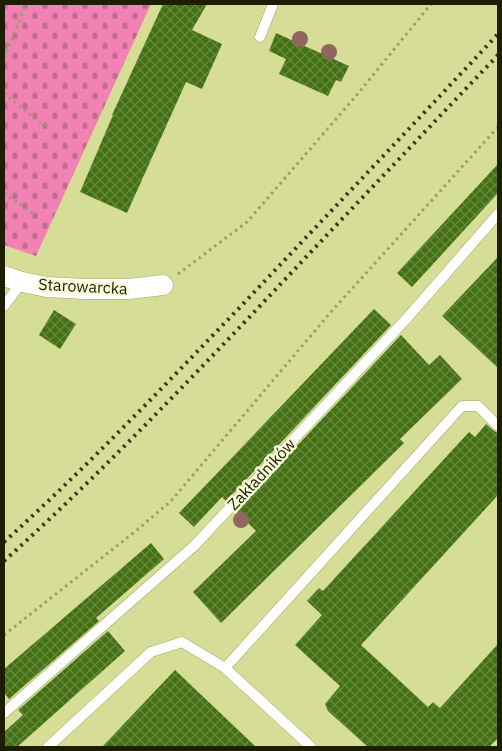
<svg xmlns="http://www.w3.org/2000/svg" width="502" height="751" font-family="'IBM Plex Sans',sans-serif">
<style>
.cemetery{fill:url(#cemetery-stones)}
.building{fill:url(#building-cross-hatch)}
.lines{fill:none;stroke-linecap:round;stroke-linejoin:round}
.service-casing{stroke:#a2a863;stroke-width:11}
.minor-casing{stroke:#a2a863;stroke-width:21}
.path{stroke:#999e65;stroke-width:3;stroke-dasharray:2.5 4;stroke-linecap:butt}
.service{stroke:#fff;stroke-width:10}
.minor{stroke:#fff;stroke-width:20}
.rail{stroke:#363817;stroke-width:4;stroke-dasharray:2.5 5;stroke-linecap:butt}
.tree{fill:#906760}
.labels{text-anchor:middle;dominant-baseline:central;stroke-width:5;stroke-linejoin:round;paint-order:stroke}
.street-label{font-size:16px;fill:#1c1d02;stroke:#f7fbd8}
</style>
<defs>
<pattern id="cemetery-stones" width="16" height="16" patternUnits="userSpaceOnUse" patternTransform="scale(1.25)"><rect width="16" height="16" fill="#f282b4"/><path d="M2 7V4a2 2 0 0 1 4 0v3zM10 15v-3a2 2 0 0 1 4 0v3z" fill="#c36a90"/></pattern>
<pattern id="building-cross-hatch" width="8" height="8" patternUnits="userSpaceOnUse" patternTransform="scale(1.25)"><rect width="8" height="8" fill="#437111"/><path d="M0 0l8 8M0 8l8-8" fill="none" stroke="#678742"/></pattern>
</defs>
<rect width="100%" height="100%" fill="#d6dd96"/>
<path class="cemetery" d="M 4,4 L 151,4 L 36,256 L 4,245 Z"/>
<path class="building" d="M 163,4 L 207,4 L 192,30 L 222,44 L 202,89 L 186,82 L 127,213 L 80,192 L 113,115 L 112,115 Z
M 276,33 L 349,66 L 341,82 L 336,80 L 328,96 L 279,74 L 286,59 L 269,51 Z
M 498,164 L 498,193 L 412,287 L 397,273 Z
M 498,257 L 498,368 L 442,316 Z
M 374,309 L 391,325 L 226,501 L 222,497 L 194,527 L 179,513 Z
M 54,310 L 76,324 L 60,349 L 39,335 Z
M 401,335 L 429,365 L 440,355 L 462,379 L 400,439 L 404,443 L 221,623 L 193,592 L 256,531 L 236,511 Z
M 486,424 L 494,431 L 498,433 L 498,495 L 361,645 L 428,707 L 433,702 L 440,708 L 498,644 L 498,738 L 489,747 L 368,747 L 328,711 L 325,704 L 340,686 L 295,645 L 322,615 L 307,601 L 319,588 L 323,591 L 469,432 L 475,437 Z
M 151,543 L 164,559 L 96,618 L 99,621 L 9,699 L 4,693 L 4,669 Z
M 108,631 L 125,651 L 17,747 L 4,747 L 4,732 L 23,715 L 18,710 Z
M 175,670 L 256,747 L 102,747 Z"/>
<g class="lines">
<g class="service-casing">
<path id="service" d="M 260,37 L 273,4
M 4,306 L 22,282
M 4,713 L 195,545 L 408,317 L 498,214
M 48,747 L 151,652 L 182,642 L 225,668
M 311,747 L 225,668 L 462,406 L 478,406 L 498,426"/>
</g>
<g class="minor-casing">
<path id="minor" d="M 4,276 L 22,282 L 47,287 L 84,289 L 129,289 L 163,285"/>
</g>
<path class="path" d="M 4,58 L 26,4
M 4,93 L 39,122 L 51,128
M 4,193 L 35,215
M 178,274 L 247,222 L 356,96 L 431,4
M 4,635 L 137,530 L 171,501 L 330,313 L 498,127"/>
<use href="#service" class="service"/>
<use href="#minor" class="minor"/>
<path class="rail" d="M 4,542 C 88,466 166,384 244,303 C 329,213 414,124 498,34
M 4,561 C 93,481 176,394 259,307 C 338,223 418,139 498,55"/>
</g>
<g class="tree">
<circle cx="300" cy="39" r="8"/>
<circle cx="329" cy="52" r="8"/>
<circle cx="241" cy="520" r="8"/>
</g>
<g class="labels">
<g class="street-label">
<text transform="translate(83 286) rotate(3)">Starowarcka</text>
<text transform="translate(261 474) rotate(-47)">Zakładników</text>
</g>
</g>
<rect width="502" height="751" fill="none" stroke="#1c1d02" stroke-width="10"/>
</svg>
